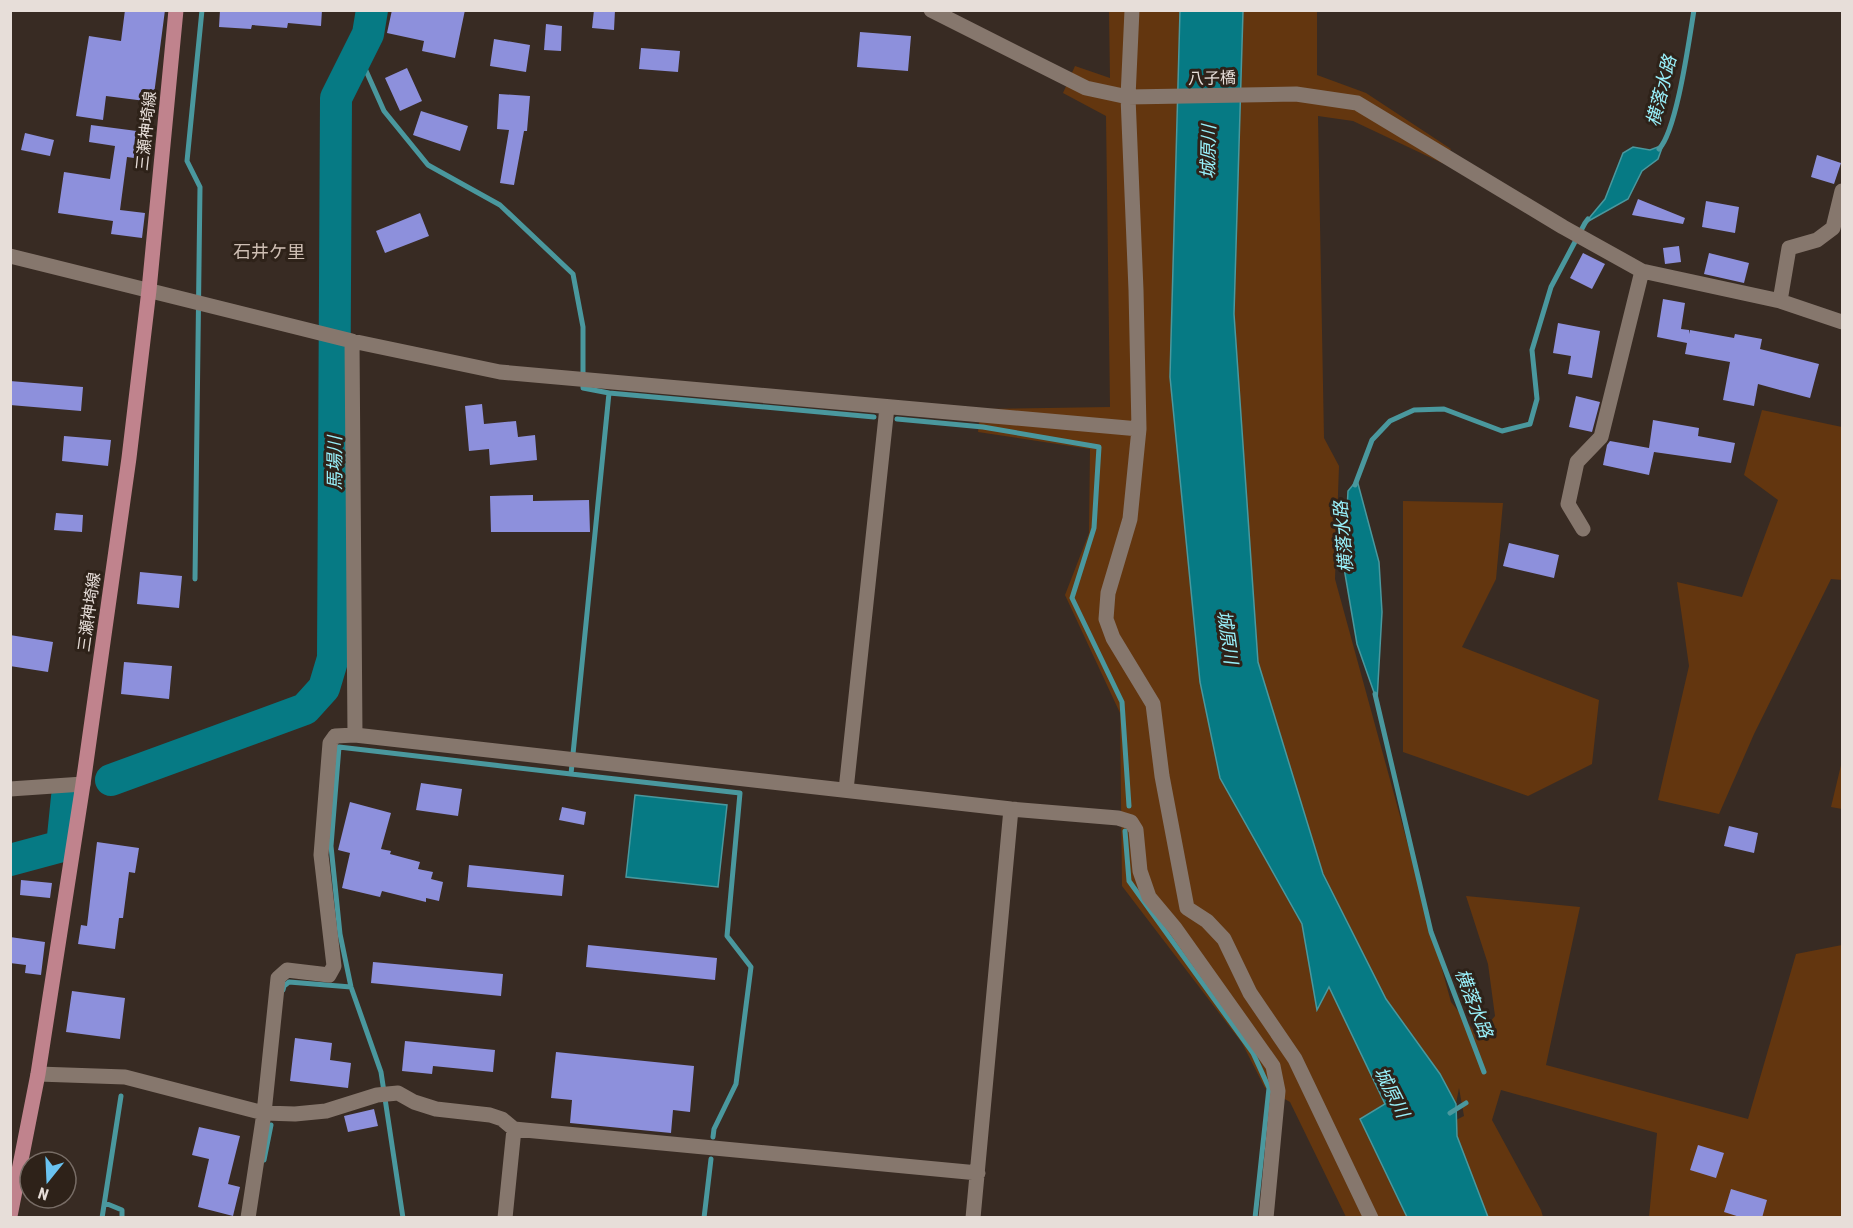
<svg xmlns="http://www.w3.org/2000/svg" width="1853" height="1228" font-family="'Roboto Condensed','Noto Sans JP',sans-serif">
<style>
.green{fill:#63360f}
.water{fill:#067a84;stroke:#4a989e;stroke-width:1.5}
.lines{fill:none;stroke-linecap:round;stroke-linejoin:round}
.stream{stroke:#4a989e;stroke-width:5}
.river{stroke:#067a84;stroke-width:32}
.building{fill:#8d90dc}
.street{stroke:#86776d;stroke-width:15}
.primary{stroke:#c0838d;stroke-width:15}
.labels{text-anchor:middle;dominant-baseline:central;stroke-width:6;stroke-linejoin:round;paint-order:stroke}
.street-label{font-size:16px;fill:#e7ded9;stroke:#2e2219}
.water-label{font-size:18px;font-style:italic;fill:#99f1fb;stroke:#2e2219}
.neighbourhood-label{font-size:18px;fill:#cebeb3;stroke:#2e2219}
</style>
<rect width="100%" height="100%" fill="#382b23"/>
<path class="green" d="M 1109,11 L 1180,11 L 1170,377 L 1200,682 L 1220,778 L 1302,924 L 1317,1009 L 1329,986 L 1385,1105 L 1360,1119 L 1407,1217 L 1346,1217 L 1290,1102 L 1265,1088 L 1242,1043 L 1122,886 L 1120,713 L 1065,595 L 1089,533 L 1090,449 L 978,432 L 981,409 L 1110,407 L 1106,116 L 1063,93 L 1075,66 L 1110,78 Z
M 1243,11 L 1317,11 L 1317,75 L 1366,93 L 1451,149 L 1442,163 L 1353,121 L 1318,116 L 1324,438 L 1339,466 L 1335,579 L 1451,1002 L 1478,1036 L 1495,1016 L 1488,964 L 1466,896 L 1580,907 L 1546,1065 L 1748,1119 L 1796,954 L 1842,945 L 1842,1217 L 1649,1217 L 1657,1133 L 1501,1090 L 1492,1120 L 1541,1210 L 1543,1217 L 1488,1217 L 1457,1136 L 1456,1120 L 1464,1116 L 1459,1088 L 1456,1104 L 1440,1074 L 1386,999 L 1323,874 L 1258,662 L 1234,314 Z
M 1762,410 L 1842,427 L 1842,580 L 1831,579 L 1754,734 L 1719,814 L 1658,800 L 1689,666 L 1677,582 L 1742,597 L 1778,500 L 1744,475 Z
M 1403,501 L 1503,503 L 1496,579 L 1462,647 L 1599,700 L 1592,764 L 1528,796 L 1403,752 Z
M 1842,761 L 1842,809 L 1831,807 Z"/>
<path class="water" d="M 1180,11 L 1243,11 L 1234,314 L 1258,662 L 1323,874 L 1386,999 L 1440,1074 L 1456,1104 L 1457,1136 L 1488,1217 L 1407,1217 L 1360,1119 L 1385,1104 L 1329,987 L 1317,1010 L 1302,924 L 1220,778 L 1200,682 L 1170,377 Z
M 1663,145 L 1658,159 L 1642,171 L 1628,199 L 1585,223 L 1605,199 L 1623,153 L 1633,147 L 1650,150 Z
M 1357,480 L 1379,562 L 1382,612 L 1377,701 L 1357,644 L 1344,568 L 1348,491 Z
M 635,795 L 727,805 L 718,887 L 626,877 Z"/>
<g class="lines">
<path class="stream" d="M 368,34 L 363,64 L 384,111 L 428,165 L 500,205 L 573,274 L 583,327 L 583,388 L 609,393 L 571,774 L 740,793 L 727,936 L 751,967 L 736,1084 L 714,1129 L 713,1137
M 1659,149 C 1677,130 1689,40 1694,10
M 609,393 L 874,417
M 897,419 L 983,427 L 1099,447 L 1094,528 L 1072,598 L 1122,702 L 1129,806
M 1355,485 L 1372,440 L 1390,421 L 1414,410 L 1444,409 L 1502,431 L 1530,424 L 1537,399 L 1532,350 L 1551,287 L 1585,223 L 1588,219
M 195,579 L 200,187 L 187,161 L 202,10
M 1375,694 L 1431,932 L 1484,1072
M 1125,831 L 1129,881 L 1253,1053 L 1269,1088 L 1255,1218
M 283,990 L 284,986 L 289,982 L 351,987
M 1450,1113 L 1466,1103
M 264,1160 L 271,1125
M 105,1203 L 122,1210 L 122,1218
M 102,1218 L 121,1096
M 403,1218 L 381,1072 L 351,987 L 340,934 L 331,846 L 339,747 L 571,774
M 704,1218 L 711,1159"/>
<path class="river" d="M 111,780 L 305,709 L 324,688 L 333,658 L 336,98 L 368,34 L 372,10
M 10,860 L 62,846 L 67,797"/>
</g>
<path class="building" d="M 125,10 L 165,10 L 153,102 L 106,96 L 103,120 L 76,116 L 89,36 L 121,41 Z
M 220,10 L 322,10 L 321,26 L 288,23 L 287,28 L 252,25 L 251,29 L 219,27 Z
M 392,10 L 465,10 L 455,58 L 422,51 L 424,41 L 387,33 Z
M 594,10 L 615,10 L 614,30 L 592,28 Z
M 546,24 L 562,26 L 561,51 L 544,50 Z
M 860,32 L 911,36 L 908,71 L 857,67 Z
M 494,39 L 530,45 L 526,72 L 490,66 Z
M 641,48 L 680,51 L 678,72 L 639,69 Z
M 407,68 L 422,101 L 400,111 L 385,78 Z
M 499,94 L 530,96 L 527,131 L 524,131 L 514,185 L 500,183 L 509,130 L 497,129 Z
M 421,111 L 468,126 L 460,151 L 413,135 Z
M 91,125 L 152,133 L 148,160 L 127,157 L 120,210 L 145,213 L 142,238 L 111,234 L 113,221 L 58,213 L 64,172 L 110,179 L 115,146 L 89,142 Z
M 25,133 L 54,140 L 50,156 L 21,150 Z
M 1817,155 L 1841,163 L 1834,184 L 1811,177 Z
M 1638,199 L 1685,218 L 1683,224 L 1632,215 Z
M 1706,201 L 1739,207 L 1735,233 L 1702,227 Z
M 420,213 L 429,236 L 385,253 L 376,231 Z
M 1679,246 L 1681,262 L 1665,264 L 1663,248 Z
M 1583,253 L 1605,264 L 1592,289 L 1570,278 Z
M 1709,253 L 1749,263 L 1744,283 L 1704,274 Z
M 1663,299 L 1685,303 L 1681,329 L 1689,330 L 1690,334 L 1690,330 L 1734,338 L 1735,334 L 1762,339 L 1760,349 L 1819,364 L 1810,398 L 1758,384 L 1754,406 L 1723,400 L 1730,362 L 1685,354 L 1687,343 L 1657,337 Z
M 1558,323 L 1600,331 L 1592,378 L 1568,374 L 1571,356 L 1553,353 Z
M 10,381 L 83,387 L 81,411 L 10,405 Z
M 1576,396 L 1600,402 L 1592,432 L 1569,427 Z
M 482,404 L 484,424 L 516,421 L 518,437 L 535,435 L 537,460 L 490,465 L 489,449 L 469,451 L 465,406 Z
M 1653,420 L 1699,428 L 1698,436 L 1735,443 L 1731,463 L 1654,452 L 1649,475 L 1603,465 L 1607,445 L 1610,441 L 1649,448 Z
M 64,436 L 111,440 L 108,466 L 62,461 Z
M 533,495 L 533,501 L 589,500 L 590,532 L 491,532 L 490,496 Z
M 56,513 L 83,515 L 82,532 L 54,530 Z
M 1509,543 L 1559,555 L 1554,578 L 1503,566 Z
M 140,572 L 182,576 L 179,608 L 137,604 Z
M 10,635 L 53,642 L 48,672 L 10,666 Z
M 124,662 L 172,666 L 169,699 L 121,694 Z
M 421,783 L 462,789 L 458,816 L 416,810 Z
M 350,802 L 391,813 L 381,849 L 391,851 L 390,854 L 420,862 L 418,869 L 433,872 L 431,879 L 443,882 L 439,901 L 426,898 L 426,902 L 382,891 L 380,897 L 342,888 L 350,853 L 338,850 Z
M 562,807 L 586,812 L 584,825 L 559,820 Z
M 1729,826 L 1758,833 L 1754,853 L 1724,846 Z
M 97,842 L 139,848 L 135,873 L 129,872 L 123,918 L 119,918 L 115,949 L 78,944 L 81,925 L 87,926 Z
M 469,865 L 564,875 L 562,896 L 467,887 Z
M 21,880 L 52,883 L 50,898 L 20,895 Z
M 10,937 L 45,942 L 41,975 L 25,973 L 26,965 L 10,963 Z
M 588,945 L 717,958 L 715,980 L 586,967 Z
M 373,962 L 503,974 L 501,996 L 371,983 Z
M 72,991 L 125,998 L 120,1039 L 66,1032 Z
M 295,1038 L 332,1043 L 330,1060 L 351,1063 L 348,1088 L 290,1081 Z
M 405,1041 L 495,1050 L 493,1072 L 433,1066 L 432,1074 L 402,1071 Z
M 556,1052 L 694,1066 L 690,1112 L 673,1110 L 671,1133 L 570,1123 L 572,1100 L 551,1098 Z
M 374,1109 L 378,1126 L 348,1132 L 344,1116 Z
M 199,1127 L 240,1136 L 228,1184 L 240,1187 L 233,1216 L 198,1207 L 209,1159 L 192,1155 Z
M 1698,1145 L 1724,1153 L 1716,1178 L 1690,1170 Z
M 1731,1189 L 1767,1200 L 1762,1218 L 1743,1218 L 1724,1212 Z"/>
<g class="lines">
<path class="street" d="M 931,10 L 1086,88 L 1128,97 L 1296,94 L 1357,103 L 1563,227 L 1642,271 L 1780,301 L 1842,322
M 1132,10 L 1128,97 L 1136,290 L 1139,429 L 1130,519 L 1108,593 L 1106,619 L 1113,638 L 1153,704 L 1162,776 L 1187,908 L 1207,921 L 1224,939 L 1250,993 L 1295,1059 L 1371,1218
M 10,256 L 352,341 L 500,372 L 1139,429
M 1780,301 L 1789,248 L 1817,240 L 1833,228 L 1842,191
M 352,341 L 355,735
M 1583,529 L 1568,504 L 1577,462 L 1601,437 L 1642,271
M 10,789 L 83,784
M 846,790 L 887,407
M 38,1074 L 125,1077 L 264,1113 L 295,1114 L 326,1111 L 377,1095 L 398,1093 L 414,1102 L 436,1109 L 490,1115 L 502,1119 L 514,1129 L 978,1173
M 248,1218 L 264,1113 L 278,978 L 287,970 L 329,975 L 334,966 L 321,855 L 330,743 L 335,736 L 355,735 L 1011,809 L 1118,818 L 1131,822 L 1136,830 L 1140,871 L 1149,897 L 1175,928 L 1273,1066 L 1278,1091 L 1266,1218
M 505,1218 L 514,1129
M 973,1218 L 1011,809"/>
<path class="primary" d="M 10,1216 L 38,1074 L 83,784 L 129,458 L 149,290 L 176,10"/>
</g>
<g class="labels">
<g class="street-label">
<text transform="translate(1212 78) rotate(-1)">八子橋</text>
<text transform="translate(146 131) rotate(-84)">三瀬神埼線</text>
<text transform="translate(89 612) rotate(-82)">三瀬神埼線</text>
</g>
<g class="water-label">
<text transform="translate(1661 91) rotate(-76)">横落水路</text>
<text transform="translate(1208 152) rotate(-89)">城原川</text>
<text transform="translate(334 463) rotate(-90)">馬場川</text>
<text transform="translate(1343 537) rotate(-95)">横落水路</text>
<text transform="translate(1228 637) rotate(82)">城原川</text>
<text transform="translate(1474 1003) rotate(69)">横落水路</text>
<text transform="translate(1392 1092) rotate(63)">城原川</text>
</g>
<g class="neighbourhood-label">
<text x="269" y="251">石井ケ里</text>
</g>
</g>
<rect width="1853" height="1228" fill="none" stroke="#e7ded9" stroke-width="24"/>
<g transform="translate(48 1180) rotate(198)"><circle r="28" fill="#2e2219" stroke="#786d66" stroke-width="1.5"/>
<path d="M0-4.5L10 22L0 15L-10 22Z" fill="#6ac3f1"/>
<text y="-9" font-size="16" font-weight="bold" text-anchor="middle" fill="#e7ded9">N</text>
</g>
</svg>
